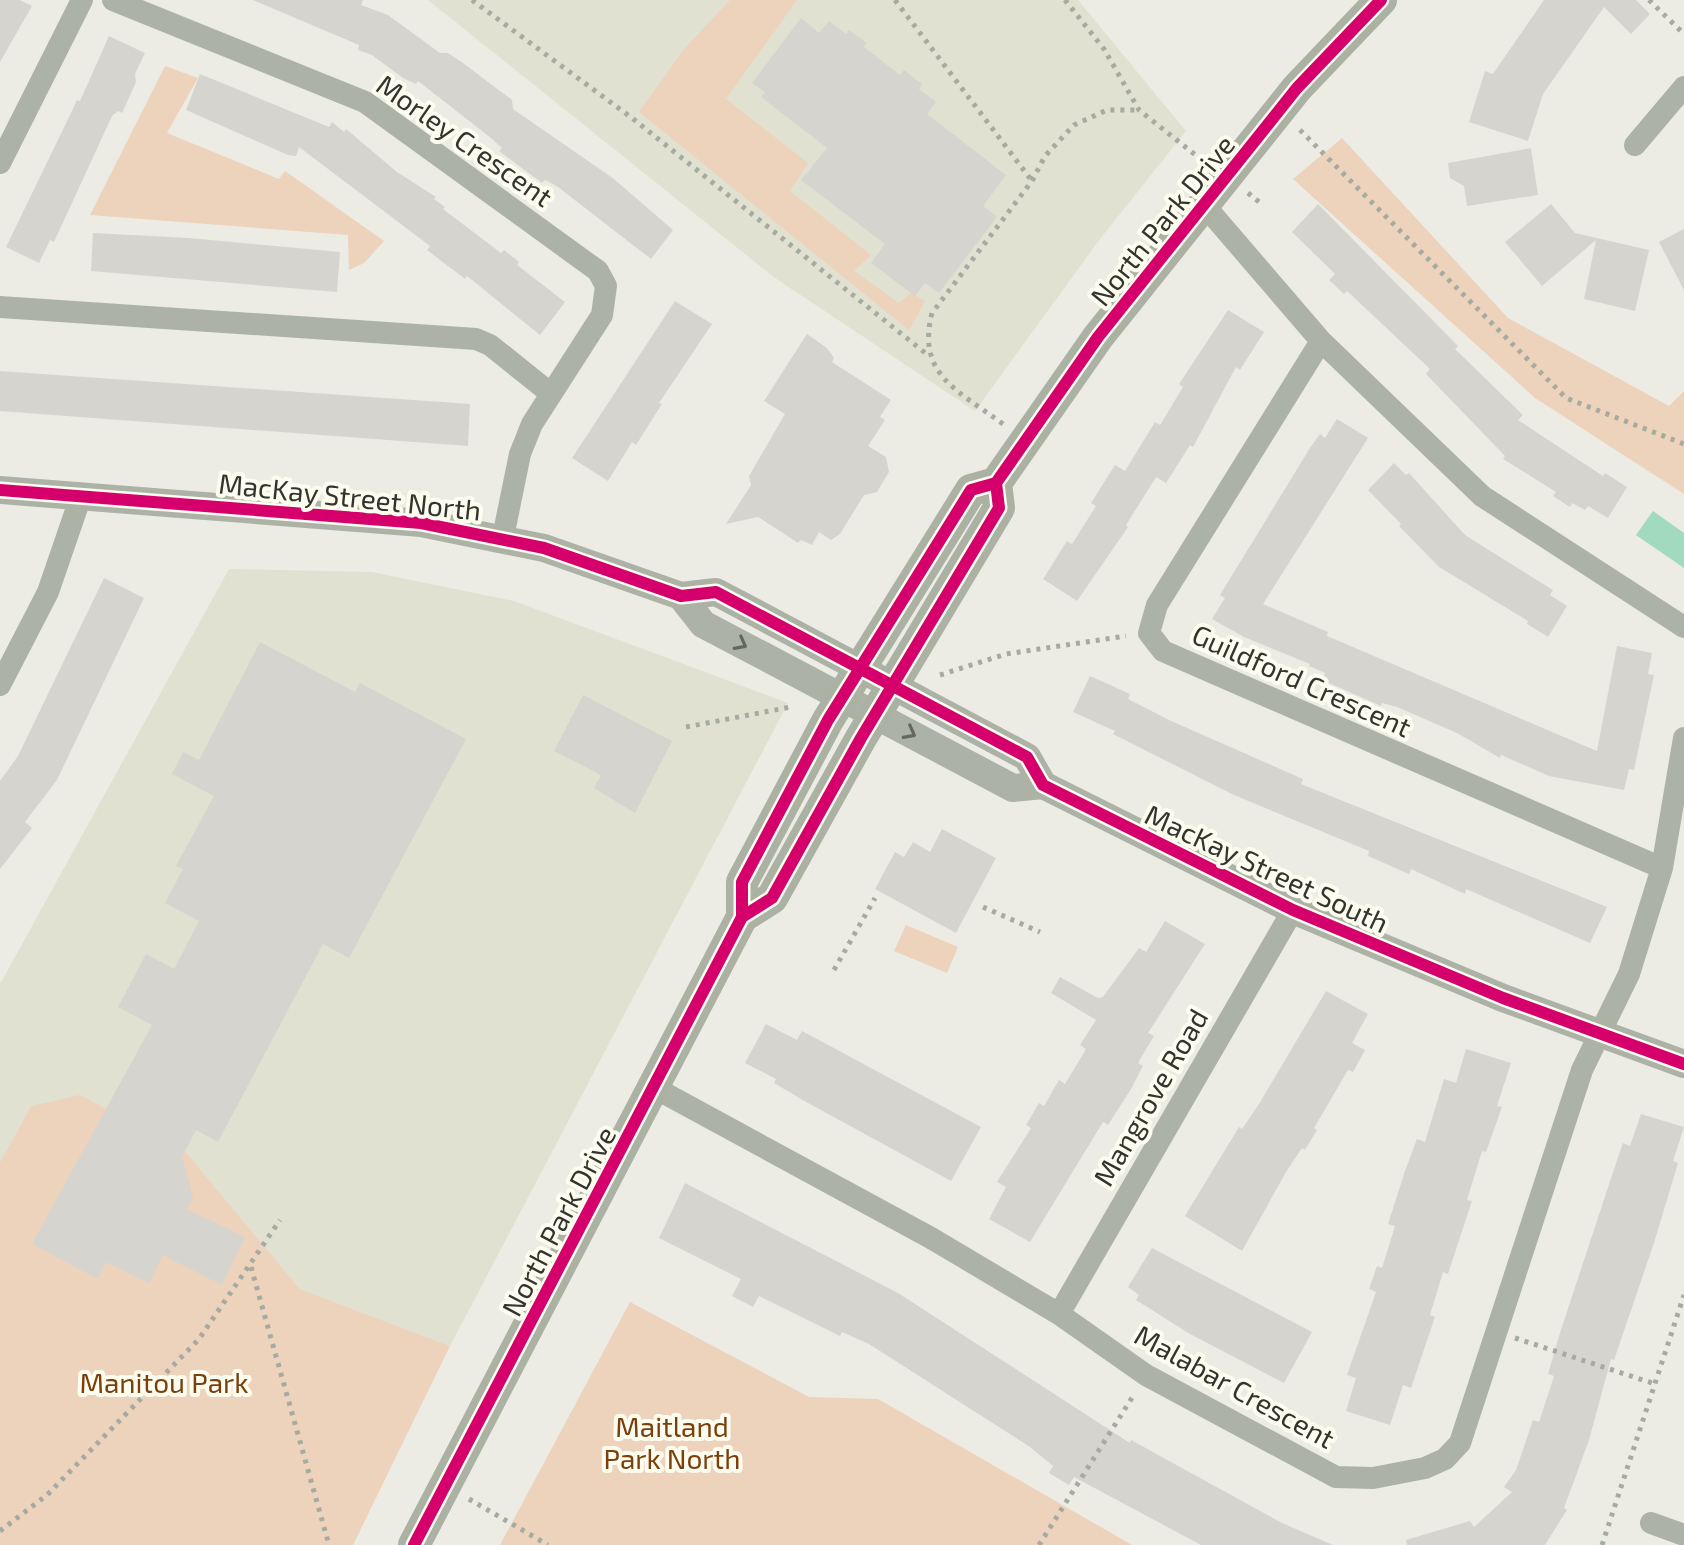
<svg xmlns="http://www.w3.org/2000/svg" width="1684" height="1545" font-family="'Exo 2',sans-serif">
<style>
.built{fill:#e0e1d1}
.green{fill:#edd2bc}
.water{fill:#a2dabd}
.building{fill:#d6d4ce}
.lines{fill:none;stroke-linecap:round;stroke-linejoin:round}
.path{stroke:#a6aba1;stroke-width:5;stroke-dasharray:4 6;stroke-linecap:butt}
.minor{stroke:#acb3a6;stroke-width:22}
.tertiary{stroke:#acb3a6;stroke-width:28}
.secondary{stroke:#abb1a3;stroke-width:32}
.cycleway-casing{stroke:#fcfcef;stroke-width:17}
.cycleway{stroke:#d6006c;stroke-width:12}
.oneway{stroke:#64675f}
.labels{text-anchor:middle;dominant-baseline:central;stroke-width:8;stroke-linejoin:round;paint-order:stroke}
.street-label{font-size:28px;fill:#34342f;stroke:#fcfcef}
.park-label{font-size:28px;fill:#7b3f0c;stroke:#fcfcef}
</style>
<rect width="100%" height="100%" fill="#ecece4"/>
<path class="built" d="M 428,0 L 1078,0 L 1186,131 L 1100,239 L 975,411 L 775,278 Z
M 229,569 L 372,572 L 514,601 L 788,703 L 450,1346 L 300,1289 L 185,1151 L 31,1106 L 0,1162 L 0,984 Z"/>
<path class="green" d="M 730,0 L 797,0 L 726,99 L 808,163 L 790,191 L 871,255 L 854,271 L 899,303 L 911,293 L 925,301 L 909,330 L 639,112 L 685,48 Z
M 165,66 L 198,78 L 167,133 L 279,179 L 285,171 L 384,241 L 364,263 L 349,270 L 348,235 L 90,215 Z
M 1342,138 L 1508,318 L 1669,406 L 1684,391 L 1684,494 L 1535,398 L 1293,179 Z
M 906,925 L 958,947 L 947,973 L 894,951 Z
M 80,1095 L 185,1151 L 300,1289 L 450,1346 L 353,1545 L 0,1545 L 0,1162 L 31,1106 Z
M 630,1302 L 809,1397 L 878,1399 L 1132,1545 L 500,1545 Z"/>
<path class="water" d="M 1653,511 L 1684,533 L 1684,568 L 1636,535 Z"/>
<path class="building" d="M 0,0 L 20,0 L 32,6 L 0,62 Z
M 253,0 L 363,0 L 361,5 L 388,15 L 440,53 L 448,53 L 463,63 L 512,100 L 513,109 L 614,179 L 673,230 L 651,259 L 558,187 L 545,180 L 542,183 L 499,151 L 502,148 L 491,138 L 418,81 L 416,84 L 403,78 L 372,55 L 358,50 L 359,45 Z
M 1544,0 L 1636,0 L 1650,14 L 1631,34 L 1604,7 L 1543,94 L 1528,141 L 1469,122 L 1485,71 L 1493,74 Z
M 801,18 L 819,33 L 829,21 L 846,34 L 849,30 L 867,43 L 864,47 L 900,75 L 904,70 L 922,84 L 919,89 L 936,102 L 927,114 L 1006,175 L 983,206 L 997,217 L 939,293 L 925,283 L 915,296 L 871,263 L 885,244 L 801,180 L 827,148 L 761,97 L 765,92 L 752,83 Z
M 109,36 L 145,53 L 135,74 L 136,82 L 122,113 L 118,111 L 112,116 L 54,242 L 50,240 L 39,263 L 6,247 L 71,113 L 77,100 L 80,101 Z
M 200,74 L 329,127 L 332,122 L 344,132 L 346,129 L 397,172 L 436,197 L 434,199 L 445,207 L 443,209 L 501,253 L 504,250 L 519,262 L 517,265 L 565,302 L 540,335 L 467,276 L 465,279 L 427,250 L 430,246 L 299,147 L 296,156 L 288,155 L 186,110 Z
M 1531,148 L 1538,195 L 1467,206 L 1464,186 L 1450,178 L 1448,163 Z
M 1318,204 L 1458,346 L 1455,349 L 1523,415 L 1518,420 L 1603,476 L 1605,473 L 1627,487 L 1608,518 L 1588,506 L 1585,510 L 1572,503 L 1570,507 L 1553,496 L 1556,492 L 1503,459 L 1505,456 L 1426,374 L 1430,369 L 1347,291 L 1344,294 L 1329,280 L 1335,274 L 1292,232 Z
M 1551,204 L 1575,233 L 1649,250 L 1635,311 L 1584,299 L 1596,240 L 1542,286 L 1505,242 Z
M 1684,229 L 1684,290 L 1659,242 Z
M 93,233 L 189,238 L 340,252 L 337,292 L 91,271 Z
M 675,301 L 712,324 L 659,403 L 662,404 L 636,445 L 632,442 L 608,481 L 572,458 Z
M 1228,310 L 1264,332 L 1240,370 L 1236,367 L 1193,447 L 1190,445 L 1166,483 L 1156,477 L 1126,525 L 1128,527 L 1077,601 L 1043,579 L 1067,541 L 1072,544 L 1096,506 L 1091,503 L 1115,465 L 1125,471 L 1155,422 L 1160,425 L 1183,387 L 1179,384 Z
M 807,334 L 827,348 L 834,358 L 832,362 L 891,400 L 880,417 L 885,420 L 868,446 L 886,457 L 889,472 L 877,492 L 864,495 L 840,534 L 831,540 L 819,532 L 812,545 L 801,540 L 798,543 L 758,517 L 726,524 L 751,485 L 749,476 L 785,414 L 764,401 Z
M 0,371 L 470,404 L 468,446 L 0,411 Z
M 1337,419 L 1368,438 L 1263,604 L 1328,632 L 1327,636 L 1597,751 L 1617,646 L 1652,653 L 1648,674 L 1654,675 L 1647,708 L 1634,770 L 1629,769 L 1624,790 L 1549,776 L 1501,755 L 1500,758 L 1457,733 L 1397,707 L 1382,703 L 1381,706 L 1322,680 L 1325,673 L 1309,666 L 1310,664 L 1244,637 L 1212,619 L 1225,598 L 1220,595 L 1310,448 L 1320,434 L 1325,438 Z
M 1394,463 L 1406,475 L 1409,473 L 1465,535 L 1553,590 L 1550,595 L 1567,606 L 1548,637 L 1527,624 L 1528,621 L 1439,567 L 1399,526 L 1401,524 L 1368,490 Z
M 104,578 L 144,598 L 57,780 L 25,822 L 32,828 L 0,869 L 0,781 L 18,756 Z
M 260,642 L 355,692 L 360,683 L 466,739 L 349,958 L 323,944 L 218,1142 L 196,1130 L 182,1157 L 193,1197 L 187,1209 L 245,1237 L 222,1285 L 163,1255 L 149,1283 L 106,1262 L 98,1279 L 32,1244 L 152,1025 L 118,1007 L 146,954 L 174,969 L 199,921 L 165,903 L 183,869 L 176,866 L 214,796 L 172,774 L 183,752 L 199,760 Z
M 1090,676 L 1130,694 L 1128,699 L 1169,720 L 1303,779 L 1301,784 L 1607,907 L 1590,943 L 1466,889 L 1465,894 L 1411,869 L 1409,874 L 1368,856 L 1369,851 L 1234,795 L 1113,734 L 1115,731 L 1073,712 Z
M 583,695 L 672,741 L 635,813 L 594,788 L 601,775 L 554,751 Z
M 942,829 L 996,858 L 956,933 L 875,889 L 895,852 L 904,857 L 913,842 L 930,852 Z
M 1165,921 L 1205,944 L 1148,1033 L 1154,1036 L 1138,1063 L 1143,1066 L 1131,1089 L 1108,1125 L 1103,1122 L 1030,1242 L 989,1219 L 1006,1187 L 997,1182 L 1031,1128 L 1026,1125 L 1039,1103 L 1044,1106 L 1059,1080 L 1065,1084 L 1086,1049 L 1080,1045 L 1096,1020 L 1051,993 L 1060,977 L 1098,998 L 1103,997 L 1139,948 L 1146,952 Z
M 1326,991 L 1368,1014 L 1352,1043 L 1365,1050 L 1353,1072 L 1348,1070 L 1314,1128 L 1317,1130 L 1305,1150 L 1302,1148 L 1286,1172 L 1242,1251 L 1185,1216 L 1239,1127 L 1242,1129 L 1259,1104 Z
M 766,1024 L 797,1040 L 802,1031 L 981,1127 L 951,1181 L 808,1103 L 774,1083 L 776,1079 L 745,1063 Z
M 1466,1049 L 1511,1063 L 1497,1106 L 1502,1107 L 1486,1152 L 1482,1151 L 1467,1200 L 1472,1201 L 1448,1274 L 1443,1272 L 1430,1315 L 1435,1317 L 1411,1388 L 1403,1385 L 1390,1425 L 1346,1411 L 1356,1378 L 1347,1375 L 1376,1292 L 1369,1289 L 1377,1266 L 1382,1268 L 1395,1226 L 1388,1224 L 1405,1171 L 1417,1139 L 1425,1142 L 1444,1079 L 1456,1083 Z
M 1641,1114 L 1684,1127 L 1673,1161 L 1678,1163 L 1654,1243 L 1614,1360 L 1611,1359 L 1589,1440 L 1564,1508 L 1567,1510 L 1545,1545 L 1407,1545 L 1406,1540 L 1470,1521 L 1474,1527 L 1512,1492 L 1504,1487 L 1516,1470 L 1533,1420 L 1539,1422 L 1554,1376 L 1548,1374 L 1559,1336 L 1617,1160 L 1623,1143 L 1630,1146 Z
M 685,1183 L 898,1293 L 1130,1443 L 1131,1440 L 1282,1523 L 1333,1545 L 1201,1545 L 1074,1477 L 1069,1485 L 1049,1473 L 1053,1466 L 1030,1447 L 869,1344 L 842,1332 L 840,1336 L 759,1296 L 753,1307 L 732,1296 L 741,1279 L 659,1238 Z
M 1152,1248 L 1312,1332 L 1284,1383 L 1190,1334 L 1136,1300 L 1139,1295 L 1128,1287 Z"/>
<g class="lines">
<path class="path" d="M 472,0 L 632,118 L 929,356
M 895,0 L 1032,181
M 1065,0 L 1104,49 L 1139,110 L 1198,157
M 1649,0 L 1684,34
M 1300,130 L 1566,398 L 1684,444
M 1248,193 L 1263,205
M 1003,424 C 959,391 916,375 932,313 L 1032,181 L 1045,156 L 1074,125 L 1107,110 L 1139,110
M 940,675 L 1006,654 L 1126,636
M 686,727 L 791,707
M 983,907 L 1040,932
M 834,970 L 875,898
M 251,1267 L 329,1545
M 1515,1338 L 1655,1384
M 469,1499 L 548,1545
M 0,1531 L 47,1495 L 199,1339 L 280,1220
M 1039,1545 L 1135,1393
M 1602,1545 L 1684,1295"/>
<path class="minor" d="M 113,0 L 365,102 L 598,271 L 606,286 L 602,315 L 532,424 L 520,454 L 503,537
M 1635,145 L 1684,87
M 0,163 L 82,0
M 1205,206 L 1321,341 L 1482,496 L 1684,627
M 0,307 L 476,339 L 490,345 L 550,393
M 1321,341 L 1157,605 L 1149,633 L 1163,651 L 1662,868
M 0,685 L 48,592 L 81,496
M 655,1088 L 931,1238 L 1059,1314 L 1146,1375 L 1336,1477 L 1373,1478 L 1425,1468 L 1445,1459 L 1460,1443 L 1582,1070 L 1629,974 L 1662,868 L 1684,738
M 1059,1314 L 1293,910
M 1651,1523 L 1684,1535"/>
<path class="tertiary" d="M 0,490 L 421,523 L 544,548 L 681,596 L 716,592 L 1027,757 L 1043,785 L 1293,910 L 1503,998 L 1684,1064
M 681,596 L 703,624 L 1013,788 L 1043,785"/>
<path class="secondary" d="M 742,917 L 772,898 L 861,738 L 999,508 L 996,483 L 1098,337 L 1297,88 L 1381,0
M 414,1545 L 742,917 L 742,882 L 828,720 L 971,490 L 996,483"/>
<g class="cycleway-casing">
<path id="cycleway" d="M 0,490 L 421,523 L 544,548 L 681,596 L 716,592 L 1027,757 L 1043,785 L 1293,910 L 1503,998 L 1684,1064
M 742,917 L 772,898 L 861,738 L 999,508 L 996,483 L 1098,337 L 1297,88 L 1381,0
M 414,1545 L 742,917 L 742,882 L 828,720 L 971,490 L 996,483"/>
</g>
<use href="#cycleway" class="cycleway"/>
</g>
<defs><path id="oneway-chevron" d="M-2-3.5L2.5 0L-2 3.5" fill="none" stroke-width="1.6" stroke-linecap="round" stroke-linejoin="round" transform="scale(2)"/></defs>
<g class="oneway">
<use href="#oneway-chevron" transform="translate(741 644) rotate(28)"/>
<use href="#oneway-chevron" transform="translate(910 733) rotate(28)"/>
</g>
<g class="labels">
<g class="street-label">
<text transform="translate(465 140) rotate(35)">Morley Crescent</text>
<text transform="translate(1162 220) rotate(-51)">North Park Drive</text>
<text transform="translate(350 496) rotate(6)">MacKay Street North</text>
<text transform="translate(1302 680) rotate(24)">Guildford Crescent</text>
<text transform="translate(1267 868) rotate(25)">MacKay Street South</text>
<text transform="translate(1150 1097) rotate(-60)">Mangrove Road</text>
<text transform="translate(558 1221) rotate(-62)">North Park Drive</text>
<text transform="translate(1235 1386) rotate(29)">Malabar Crescent</text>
</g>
<g class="park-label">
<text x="164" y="1382">Manitou Park</text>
<text x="672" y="1426">Maitland<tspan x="672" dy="32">Park North</tspan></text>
</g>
</g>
</svg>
